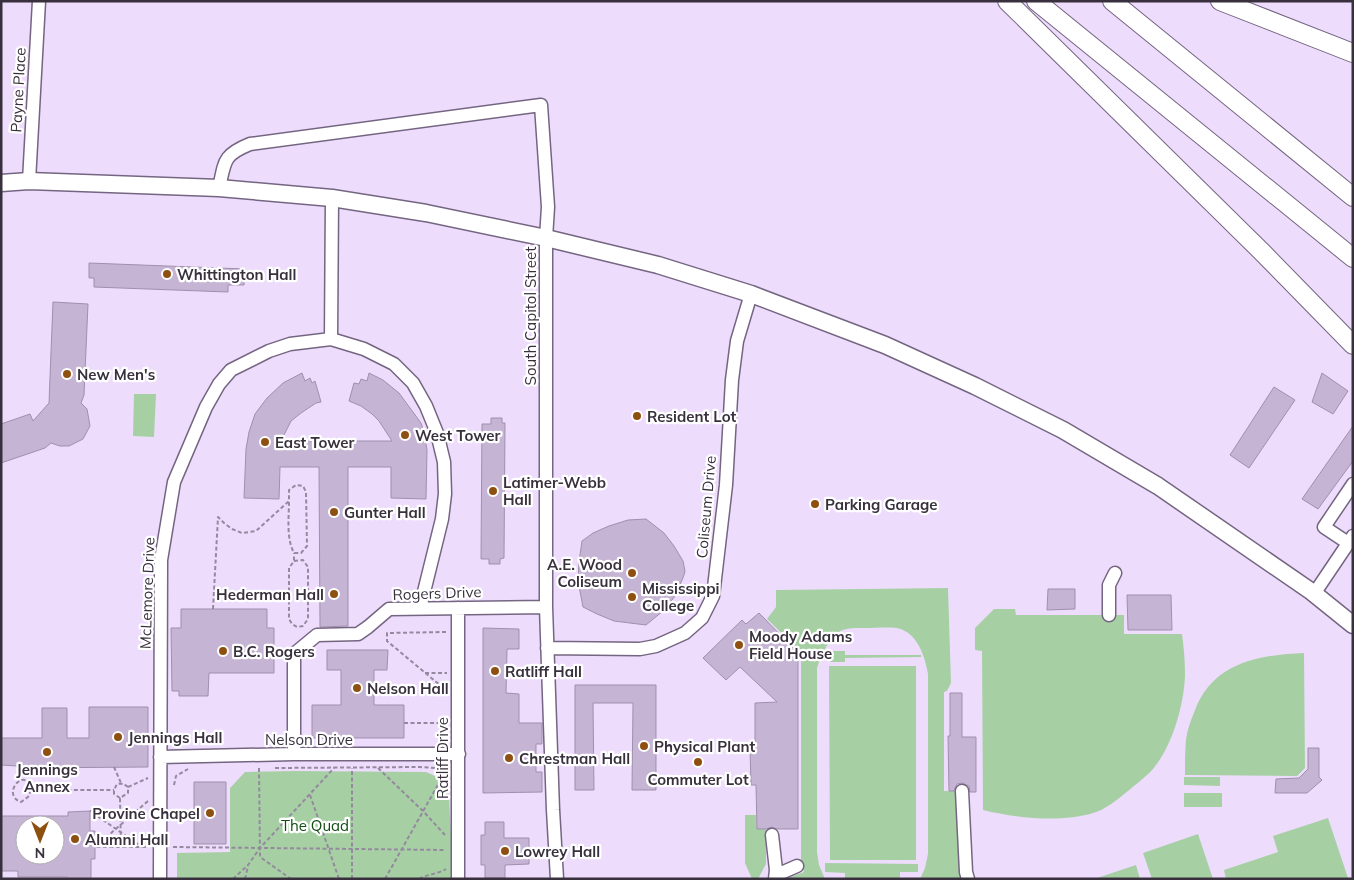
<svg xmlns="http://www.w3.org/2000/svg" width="1354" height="880" font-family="Mulish,sans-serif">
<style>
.green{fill:#a6d0a4}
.building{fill:#c5b4d3;stroke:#a08fad;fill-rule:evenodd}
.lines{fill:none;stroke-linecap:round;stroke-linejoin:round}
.minor-casing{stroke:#746581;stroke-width:15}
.major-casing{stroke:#746581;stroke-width:19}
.highway-casing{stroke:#746581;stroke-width:20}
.path{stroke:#95899f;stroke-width:2;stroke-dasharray:4 2.5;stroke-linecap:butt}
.minor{stroke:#fff;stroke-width:12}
.major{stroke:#fff;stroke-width:16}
.highway{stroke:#fff;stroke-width:18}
.poi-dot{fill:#8d5011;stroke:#fff;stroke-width:2}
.labels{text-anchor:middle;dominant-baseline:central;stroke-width:4.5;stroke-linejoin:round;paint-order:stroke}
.street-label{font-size:15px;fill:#38313d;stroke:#fff}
.poi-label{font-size:15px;font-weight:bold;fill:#38313d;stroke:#fff;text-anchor:start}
.park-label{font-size:15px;fill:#104d13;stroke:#fff}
</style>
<rect width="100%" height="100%" fill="#eedcfd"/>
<path class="green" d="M 134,394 L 156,394 L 154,437 L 133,436 Z
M 948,588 L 951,683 L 947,691 L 944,692 L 944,791 L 962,791 L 968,879 L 920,879 L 925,868 L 928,854 L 928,674 C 925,656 917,632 897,628 C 887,627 875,628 865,628 C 855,628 844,627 836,634 C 826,644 821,656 817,668 L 817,852 L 819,865 L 825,879 L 785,879 L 804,872 L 801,863 L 801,652 L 767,619 L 776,607 L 776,590 Z
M 994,609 L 1015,609 L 1016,615 L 1124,615 L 1124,634 L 1182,634 C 1184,648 1185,662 1185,676 C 1184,704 1173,743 1156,765 C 1149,775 1137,783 1128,791 C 1118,799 1105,810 1093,813 C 1060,823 1016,818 983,810 L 982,651 L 975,650 L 975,628 Z
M 830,651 L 845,651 L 845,655 L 921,655 L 921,657 L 845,658 L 845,662 L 830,662 L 830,658 L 823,658 L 823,655 L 830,655 Z
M 1304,653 L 1305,768 L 1297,776 L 1185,775 C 1185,763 1185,751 1186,740 C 1187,730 1191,720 1195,710 C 1213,663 1258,655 1304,653 Z
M 829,666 L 916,666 L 916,860 L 830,860 Z
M 296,771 L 426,772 C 440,778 444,780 449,795 L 453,879 L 177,879 L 177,853 L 230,852 L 230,788 L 245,772 Z
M 1184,777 L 1220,777 L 1220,786 L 1184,785 Z
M 1184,793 L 1222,793 L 1222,807 L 1184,807 Z
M 745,815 L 756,815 L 757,829 L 766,829 L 766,864 L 758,879 L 752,879 L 745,863 Z
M 1328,818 L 1348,878 L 1226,879 L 1224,870 L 1278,852 L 1273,836 Z
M 1198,834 L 1213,879 L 1152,879 L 1143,853 Z
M 825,863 L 918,864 L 918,872 L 900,872 L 900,879 L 845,879 L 845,873 L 825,872 Z
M 1136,865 L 1140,879 L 1094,879 Z"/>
<path class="building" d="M 89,263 L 245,269 L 244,285 L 228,285 L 228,292 L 94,287 L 94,278 L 89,278 Z
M 53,302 L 88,304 L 84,395 L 81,403 L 87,409 L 90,426 L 83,439 L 69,446 L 60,446 L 51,443 L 45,448 L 1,463 L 1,424 L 30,414 L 33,421 L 49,403 Z
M 302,373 L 305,381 L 310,378 L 312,383 L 315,381 L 321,402 L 316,403 L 301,413 L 291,421 L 281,441 L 392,441 L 379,421 L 372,414 L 361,406 L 349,401 L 354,383 L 359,384 L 361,379 L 367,381 L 369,373 L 383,380 L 399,393 L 421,423 L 424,432 L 427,450 L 426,499 L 391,498 L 391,467 L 348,467 L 348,626 L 320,627 L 319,467 L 280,467 L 279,499 L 244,498 L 246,449 L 249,432 L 255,414 L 267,398 L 283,383 Z
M 1322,373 L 1348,391 L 1333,414 L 1312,402 Z
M 1274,387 L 1295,400 L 1249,468 L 1230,455 Z
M 491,418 L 502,418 L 502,423 L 505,423 L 504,558 L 500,559 L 500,564 L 489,564 L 489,559 L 481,559 L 482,424 L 491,424 Z
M 1353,426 L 1353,461 L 1318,509 L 1302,499 Z
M 646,519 L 664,533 L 674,546 L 683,561 L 685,571 L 684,575 L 676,595 L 663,611 L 646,625 L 614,621 L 597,614 L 583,607 L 578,581 L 579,562 L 582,541 L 593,533 L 609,526 L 628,520 Z
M 1048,589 L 1075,589 L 1075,609 L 1047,610 Z
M 1127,595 L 1171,595 L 1172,630 L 1128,630 Z
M 181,609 L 267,609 L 267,628 L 274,628 L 274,673 L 209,673 L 208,696 L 179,696 L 179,691 L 172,691 L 171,628 L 181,628 Z
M 759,613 L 798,653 L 798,829 L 777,829 L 772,827 L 766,829 L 757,829 L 756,785 L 751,785 L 750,749 L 755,749 L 755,703 L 777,702 L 740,667 L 726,680 L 703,658 L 742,620 L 746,624 Z
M 483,628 L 519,629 L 519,649 L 507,649 L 506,693 L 519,694 L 519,723 L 542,723 L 542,744 L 536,744 L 536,772 L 542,772 L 542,792 L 483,793 Z
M 327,650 L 388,650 L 387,670 L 374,670 L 374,705 L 404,705 L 404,738 L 312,738 L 312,705 L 341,705 L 341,670 L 327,670 Z
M 575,685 L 656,685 L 656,790 L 632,790 L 633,703 L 593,703 L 594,790 L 575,790 Z
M 950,693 L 962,693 L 962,737 L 976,737 L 976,792 L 970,792 L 969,786 L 962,783 L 957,784 L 955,788 L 954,791 L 949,791 L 948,736 L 950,736 Z
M 89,707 L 148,707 L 148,767 L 17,768 L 17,766 L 1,765 L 1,738 L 42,738 L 42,708 L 67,708 L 67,738 L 89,738 Z
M 1308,748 L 1319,748 L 1319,777 L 1322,780 L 1307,793 L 1275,793 L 1276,779 L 1299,778 L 1308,769 Z
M 194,782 L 226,782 L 226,844 L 194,844 Z
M 90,811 L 90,831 L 95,831 L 95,859 L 91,859 L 91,879 L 68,879 L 67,877 L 18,877 L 18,871 L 1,871 L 1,816 L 68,816 L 68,812 ZM 25,825 L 55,825 L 55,855 L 25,855 Z
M 485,822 L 504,822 L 504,838 L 529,838 L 529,864 L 505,865 L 505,878 L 485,878 L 485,865 L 481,865 L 481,835 L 485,835 Z"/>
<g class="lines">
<g class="minor-casing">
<path id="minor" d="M 29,181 L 39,1
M 219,188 C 225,161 223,155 250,144 L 541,105 L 548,207 L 546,238 L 546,607 L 553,810 L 557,879
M 331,339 L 332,198
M 1348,543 L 1324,527 L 1353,484
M 1314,594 L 1353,536
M 1109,615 L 1109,585 L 1115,573
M 547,648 L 640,649 L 656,646 L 685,633 L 702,618 L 713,596 L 726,485 L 732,380 L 737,341 L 751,294
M 294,754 L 294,654 L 317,635 L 358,634 L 368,627 L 389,609 L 546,607
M 160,757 L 294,754 L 459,754
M 962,791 L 966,872 L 968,879
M 772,835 L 776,870 L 775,879
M 160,879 L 161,560 L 174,482 L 206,407 L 219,384 L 231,370 L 269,351 L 290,344 L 331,339 L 364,349 L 394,364 L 413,383 L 426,406 L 437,433 L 444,462 L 445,494 L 442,519 L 420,608
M 458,879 L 458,608
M 777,879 L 781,873 L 797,866"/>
</g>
<g class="major-casing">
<path id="major" d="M 1,183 L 29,181 L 219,188 L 332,198 L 426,213 L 546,238 L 658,265 L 751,294 L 885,345 L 975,386 L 1063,430 L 1158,486 L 1312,592 L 1353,625"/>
</g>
<g class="highway-casing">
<path id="highway" d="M 1007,1 L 1263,253 L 1353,345
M 1036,1 L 1353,258
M 1112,1 L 1353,197
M 1220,1 L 1353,53"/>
</g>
<path class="path" d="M 294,561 L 303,560 L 308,567 L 308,619 L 303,626 L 297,627 L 292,624 L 289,619 L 289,568 L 294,561 L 294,553
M 213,609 L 218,517 L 224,523 L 232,529 L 242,533 L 256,531 L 289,501 L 289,490 L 296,485 L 303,486 L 306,492 L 307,546 L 301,553 L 294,553 C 286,538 289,517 289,501
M 446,632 L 387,633 L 387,641 L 447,691
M 425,673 L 447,673
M 404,723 L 447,723
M 114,767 L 121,783
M 259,768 L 260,857 L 291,879
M 275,768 L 420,767 L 435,768 L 445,775
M 378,768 L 423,811 L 445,835
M 174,785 L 176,776 L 188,769
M 128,787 L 148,778
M 31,790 L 28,797 L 21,802 C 0,795 26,764 31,790 L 114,790
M 310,795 L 339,879
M 120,798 L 114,794 L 114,790 L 117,784 C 122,783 124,784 128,787 L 128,793 L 120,798 L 121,847
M 148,801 L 95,847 L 148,847
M 120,811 L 90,811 L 142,847
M 173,847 L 446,850
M 233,879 L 248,865 L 260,848 L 334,768
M 245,879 L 248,866
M 352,879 L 352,768
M 385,879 L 444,774
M 419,879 C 428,874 438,874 446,869"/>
<use href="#minor" class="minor"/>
<use href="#major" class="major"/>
<use href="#highway" class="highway"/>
</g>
<g class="poi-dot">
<circle cx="167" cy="274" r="5"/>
<circle cx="67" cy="374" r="5"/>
<circle cx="637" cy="416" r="5"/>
<circle cx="405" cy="435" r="5"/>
<circle cx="265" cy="442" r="5"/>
<circle cx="493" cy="491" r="5"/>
<circle cx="815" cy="504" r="5"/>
<circle cx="334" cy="512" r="5"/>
<circle cx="632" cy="573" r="5"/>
<circle cx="334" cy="594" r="5"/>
<circle cx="632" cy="597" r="5"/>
<circle cx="739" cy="645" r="5"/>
<circle cx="223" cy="651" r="5"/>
<circle cx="495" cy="671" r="5"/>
<circle cx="357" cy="688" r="5"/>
<circle cx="118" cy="737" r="5"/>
<circle cx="644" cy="746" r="5"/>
<circle cx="47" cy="752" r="5"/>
<circle cx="509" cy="758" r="5"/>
<circle cx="698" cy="762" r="5"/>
<circle cx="210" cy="813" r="5"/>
<circle cx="75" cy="839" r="5"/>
<circle cx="505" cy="851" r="5"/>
</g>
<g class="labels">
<g class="street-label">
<text transform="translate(18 90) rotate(-87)">Payne Place</text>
<text transform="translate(530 316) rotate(-90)">South Capitol Street</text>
<text transform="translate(706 507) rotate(-85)">Coliseum Drive</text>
<text transform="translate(147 593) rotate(-88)">McLemore Drive</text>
<text transform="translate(437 593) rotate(-2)">Rogers Drive</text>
<text x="309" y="739">Nelson Drive</text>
<text transform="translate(442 758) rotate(-90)">Ratliff Drive</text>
</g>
<g class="poi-label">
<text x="177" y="274">Whittington Hall</text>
<text x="77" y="374">New Men's</text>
<text x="647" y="416">Resident Lot</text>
<text x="415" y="435">West Tower</text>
<text x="275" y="442">East Tower</text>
<text x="503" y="482">Latimer-Webb<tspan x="503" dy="17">Hall</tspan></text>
<text x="825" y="504">Parking Garage</text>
<text x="344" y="512">Gunter Hall</text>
<text x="622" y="564" text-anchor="end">A.E. Wood<tspan x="622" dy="17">Coliseum</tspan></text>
<text x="642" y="588">Mississippi<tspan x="642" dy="17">College</tspan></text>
<text x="324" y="594" text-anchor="end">Hederman Hall</text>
<text x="749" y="636">Moody Adams<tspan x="749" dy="17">Field House</tspan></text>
<text x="233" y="651">B.C. Rogers</text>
<text x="505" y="671">Ratliff Hall</text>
<text x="367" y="688">Nelson Hall</text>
<text x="128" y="737">Jennings Hall</text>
<text x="654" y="746">Physical Plant</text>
<text x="519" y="758">Chrestman Hall</text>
<text x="47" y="769" text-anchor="middle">Jennings<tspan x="47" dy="17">Annex</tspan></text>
<text x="698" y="779" text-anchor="middle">Commuter Lot</text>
<text x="200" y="813" text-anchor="end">Provine Chapel</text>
<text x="85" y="839">Alumni Hall</text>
<text x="515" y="851">Lowrey Hall</text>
</g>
<g class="park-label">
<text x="315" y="825">The Quad</text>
</g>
</g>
<rect width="1354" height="880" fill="none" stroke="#38313d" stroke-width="5"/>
<g transform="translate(40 840) rotate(180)"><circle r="24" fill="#ffffff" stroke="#afadb1"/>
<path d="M0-4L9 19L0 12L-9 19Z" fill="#8d5011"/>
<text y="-8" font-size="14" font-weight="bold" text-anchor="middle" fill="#38313d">N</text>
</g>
</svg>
